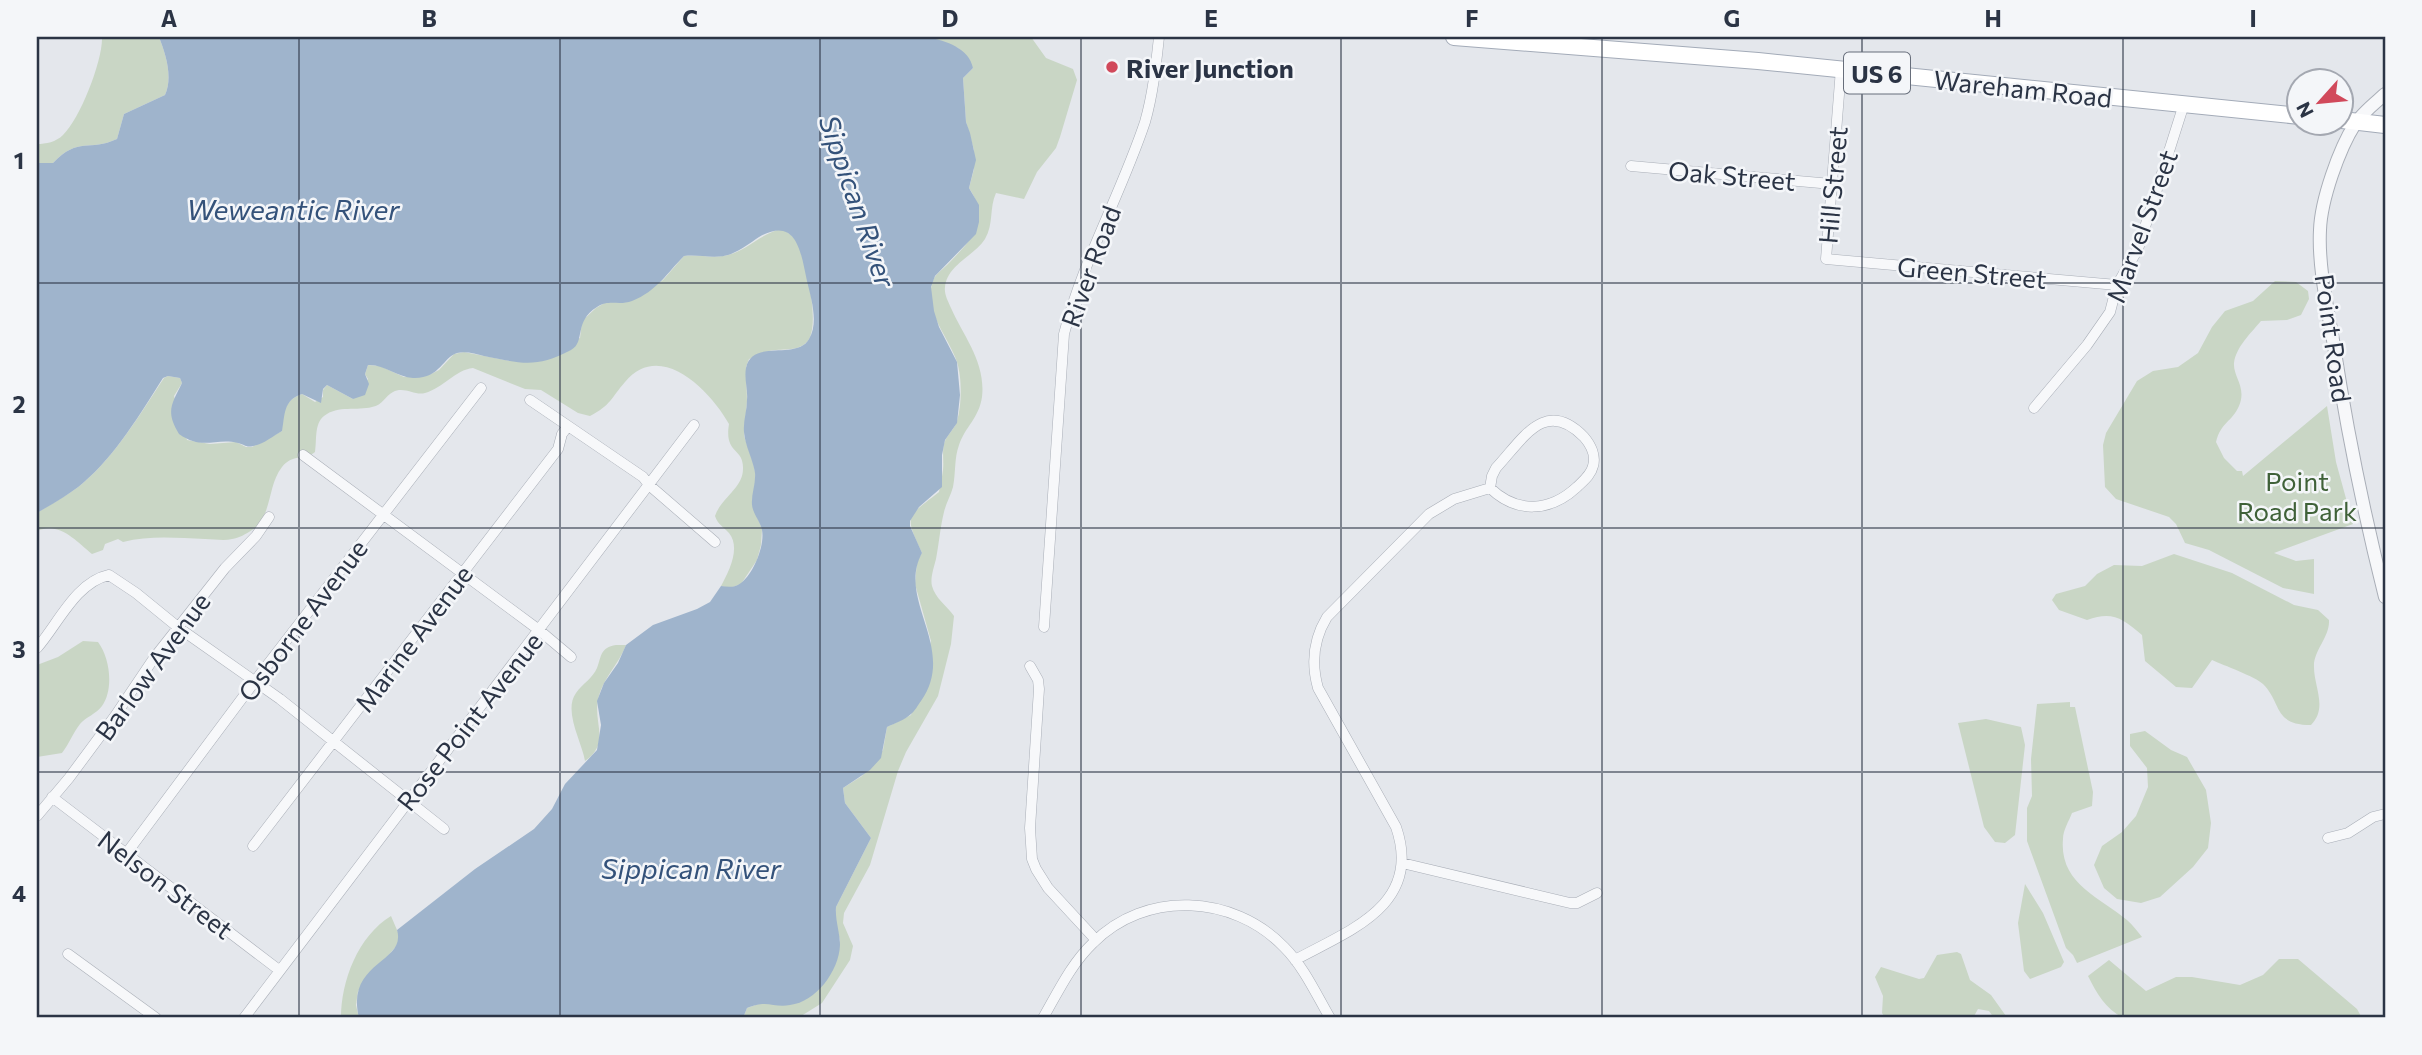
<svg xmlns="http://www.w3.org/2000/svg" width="2422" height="1055" font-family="Commissioner,sans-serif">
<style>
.green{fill:#c9d6c5}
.water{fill:#9fb4cc}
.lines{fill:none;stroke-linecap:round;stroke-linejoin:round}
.minor-casing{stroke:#a9aeb7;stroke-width:11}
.tertiary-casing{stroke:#a9aeb7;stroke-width:14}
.primary-casing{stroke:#a3abb8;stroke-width:18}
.minor{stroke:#f7f8fa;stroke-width:10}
.tertiary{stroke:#f7f8fa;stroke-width:12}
.primary{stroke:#fff;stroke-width:16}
.grid{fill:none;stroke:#2b3445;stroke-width:2;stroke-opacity:0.55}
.poi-dot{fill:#d1495b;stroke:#f4f6f9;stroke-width:2.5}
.labels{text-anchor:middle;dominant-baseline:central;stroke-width:5;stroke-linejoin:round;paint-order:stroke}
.shield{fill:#f4f6f9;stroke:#676e7b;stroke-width:2}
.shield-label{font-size:24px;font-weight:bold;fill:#2b3445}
.poi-label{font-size:26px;font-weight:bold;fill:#2b3445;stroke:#f4f6f9;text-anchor:start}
.street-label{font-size:26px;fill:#2b3445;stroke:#f4f6f9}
.park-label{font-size:26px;fill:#3f6138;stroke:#f4f6f9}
.water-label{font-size:28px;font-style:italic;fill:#34527a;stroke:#f4f6f9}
.neatline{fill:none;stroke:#2b3445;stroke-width:2.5}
.grid-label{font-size:23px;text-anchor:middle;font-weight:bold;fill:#2b3445}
</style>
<rect width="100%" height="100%" fill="#e4e7ec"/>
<path class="green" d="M 102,37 L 159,37 C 166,55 173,77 165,95 L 124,114 L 117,139 C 89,152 79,136 53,163 L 37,163 L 37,144 C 46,144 56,142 63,135 C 80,119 103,60 102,37 Z
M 929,37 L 1031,37 L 1046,58 L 1073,69 L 1077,80 L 1060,137 L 1056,148 L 1037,172 L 1024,199 L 996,193 C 989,208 994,224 985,239 C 974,256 947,265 945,287 C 944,294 948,301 951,308 C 964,337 986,363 982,397 C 979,418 965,427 959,445 C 954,459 956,472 953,487 C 951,495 946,503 944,512 C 940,528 939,544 936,559 C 934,567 930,578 932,586 C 935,598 947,606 954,616 L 951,644 L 938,696 L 906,752 L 898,771 L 870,865 L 844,913 L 843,923 L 853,946 L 850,960 L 822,1003 L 798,1018 L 743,1018 L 747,1008 L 764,1002 L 772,1003 L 840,941 L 835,919 L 836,907 L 871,838 L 845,803 L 843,788 L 862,776 L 883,750 L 887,727 L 911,715 L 931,641 L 915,584 L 917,561 L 922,553 C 904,514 906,518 939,492 C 940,485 942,478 943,470 C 944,461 942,453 944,444 C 946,435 955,429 957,421 C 962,404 962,378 957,362 C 949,337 922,310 933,281 C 935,274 942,270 947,265 C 970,241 992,222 969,188 L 974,169 L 974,150 L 966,122 L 963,78 L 973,68 L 958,48 Z
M 782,229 C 789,233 794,236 798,244 C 806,262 822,329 806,343 C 796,352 781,348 769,351 C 763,353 756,357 749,359 L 746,367 L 747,401 L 744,436 L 753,462 L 756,477 L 752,504 L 762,529 L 761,545 L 757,560 L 741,584 L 730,588 L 721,586 C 729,571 741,548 729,533 C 723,526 718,525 715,516 C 721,498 743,488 743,469 C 744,447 724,455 729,424 C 711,392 661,339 625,382 C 611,398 611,405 590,416 L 578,413 L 541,390 L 525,389 L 473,368 C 455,370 443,388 425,393 C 415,396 404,386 393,392 C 385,396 383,405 372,407 C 357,411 338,405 324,416 C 314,424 317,440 315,452 C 304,461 293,453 282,467 C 267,486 273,515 252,530 C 246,534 239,538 232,539 C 224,541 214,539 205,539 C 178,538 150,535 123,542 L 118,539 L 105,544 L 103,550 L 92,554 C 76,541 59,521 37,531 L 37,513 C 52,503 69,495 83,483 C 116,455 140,414 164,378 L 168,376 L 180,378 L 182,383 L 174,396 L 187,440 L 210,444 L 236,442 L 246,447 L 252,447 L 282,431 C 282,415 284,400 302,394 L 315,402 L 323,397 L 323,390 L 327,385 L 353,399 L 368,379 L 365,374 L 368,365 L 380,366 L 404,377 L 429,375 L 439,370 L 454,354 L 464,352 L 510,361 L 580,338 L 582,321 L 596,308 L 608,301 L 631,301 L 663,280 L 684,256 C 698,254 713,259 728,255 C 748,250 761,233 782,229 Z
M 2275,281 L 2296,282 L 2308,291 L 2309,299 L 2301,315 L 2287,320 L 2261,321 C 2251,333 2236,347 2234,363 C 2233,377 2247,387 2239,406 C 2232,422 2221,422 2216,442 L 2224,458 L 2237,471 L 2242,471 L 2243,476 L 2327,406 L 2336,462 L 2353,524 L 2274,553 L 2296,561 L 2314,559 L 2314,594 L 2283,588 L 2209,550 L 2185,543 L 2176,524 L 2169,517 L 2116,499 L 2105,487 L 2103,445 L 2106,433 L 2137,381 L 2153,371 L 2178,367 L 2198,353 L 2212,327 L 2225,311 L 2253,301 Z
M 2174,554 L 2232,573 L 2294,605 L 2318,610 L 2329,620 C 2330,637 2313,651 2314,667 C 2314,687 2328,708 2311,725 C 2273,725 2282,703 2263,684 C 2256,677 2223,665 2212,660 L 2192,688 L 2176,687 L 2145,661 L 2142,635 C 2122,618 2112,611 2087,620 L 2059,610 L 2052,600 L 2056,594 L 2085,586 L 2097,574 L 2114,565 L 2142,566 Z
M 83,641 L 98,642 C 110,658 114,689 102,706 C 96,714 86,717 80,724 C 73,733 69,744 62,753 L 37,757 L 37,665 L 58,657 Z
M 616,645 L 626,645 C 619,664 602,679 598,700 C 593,723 611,743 585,761 C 582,742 563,711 576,693 C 582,684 593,678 597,668 C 602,655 600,648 616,645 Z
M 2070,702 L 2070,707 L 2075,707 L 2093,792 L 2092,806 L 2072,813 C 2069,821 2063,830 2063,839 C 2059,883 2099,897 2127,920 C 2133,925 2137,931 2142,937 L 2077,963 L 2073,955 L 2066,948 L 2027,841 L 2027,808 L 2032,796 L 2031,759 L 2037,704 Z
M 1986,719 L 2021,727 L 2025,745 L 2015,835 L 2005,843 L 1995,842 L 1984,827 L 1958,723 Z
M 2145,731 L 2171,750 L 2187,757 L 2206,790 L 2211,823 L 2208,848 L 2193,867 L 2160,897 L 2141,903 L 2117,899 L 2104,888 L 2094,865 L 2102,846 L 2122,832 L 2136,816 L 2148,787 L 2147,768 L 2130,746 L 2130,734 Z
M 2025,884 L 2043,913 L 2064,962 L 2061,967 L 2030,979 L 2024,971 L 2018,923 Z
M 391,916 L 400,937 L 398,944 L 358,991 L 356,1005 L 359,1018 L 341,1018 C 341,981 358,936 391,916 Z
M 1957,952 L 1961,954 L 1970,980 L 1991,995 L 2006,1016 L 2005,1018 L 1994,1018 L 1989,1011 L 1978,1009 L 1973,1018 L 1885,1018 L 1882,1013 L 1883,996 L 1875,977 L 1881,967 L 1919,979 L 1924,978 L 1937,955 Z
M 2279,959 L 2298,959 L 2357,1009 L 2362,1018 L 2123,1018 C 2105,1008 2097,994 2088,976 L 2109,960 L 2146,991 L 2176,977 L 2192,977 L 2240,985 L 2263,975 Z"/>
<path class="water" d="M 159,37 L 928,37 C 946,41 969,48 973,68 L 963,78 L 966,122 L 970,133 L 976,160 L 969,188 L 979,205 L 979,222 L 976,234 L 935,276 L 931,287 L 934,311 L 939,327 L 957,362 L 960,395 L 957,423 L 945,440 L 942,455 L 942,487 L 919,507 L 910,521 L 910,526 L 922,553 C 896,600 958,648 921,701 C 918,705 915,711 911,714 C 905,720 895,723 887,727 L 881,758 L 870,770 L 843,788 L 845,803 L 871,838 L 836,907 C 835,921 840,932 840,945 C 839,971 816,1002 790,1005 C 773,1008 767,999 747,1008 L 743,1018 L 359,1018 C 345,961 407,963 397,930 L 475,869 L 534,829 L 552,809 L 565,784 L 597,750 L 601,725 L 597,701 L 604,683 L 618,663 L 626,645 L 653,625 L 697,609 L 710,602 L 721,586 C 728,587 735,588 741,583 C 754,573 765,545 762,530 C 760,521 753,514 752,505 C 751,494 756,484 755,473 C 753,459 745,446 744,432 C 743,421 747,411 747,400 C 748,389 744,379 746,368 C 752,338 797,361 809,339 C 819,323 811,298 807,281 C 801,253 797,215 759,237 C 750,243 741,250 731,254 C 715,260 700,254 684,256 C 667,273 657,291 632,301 C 619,306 609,299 597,307 C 573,322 586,342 571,350 C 535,369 521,363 484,356 C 476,354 466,351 457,353 C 443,357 440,379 413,378 C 397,377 384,364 368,365 L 365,374 L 369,384 L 365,395 L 353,399 L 327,385 L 323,389 L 321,403 L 302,394 C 283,400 285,415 282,431 C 273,436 264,444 253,446 C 246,448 244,444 238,443 C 216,437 203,451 179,434 C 165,411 172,404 182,383 L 180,378 L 168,376 L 163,378 C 140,414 116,455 83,483 C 69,495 52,504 37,513 L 37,163 L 53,163 C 79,136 89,152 117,139 L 124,114 L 165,95 C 173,77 166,55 159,37 Z"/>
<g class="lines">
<g class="minor-casing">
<path id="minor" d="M 1841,69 L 1826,259 L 2117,285
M 1631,166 L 1832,184
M 530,400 L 643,477 L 649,485 L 715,542
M 2034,408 L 2087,345 L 2110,312 L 2117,285 L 2138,249 L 2184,104
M 303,455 L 539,630 L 571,657
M 1044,627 L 1064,334 C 1083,260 1121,194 1145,122 C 1153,94 1156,65 1159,37
M 37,648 C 58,624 76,582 109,575 L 136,593 L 179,628 L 280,699 L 444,829
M 1030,666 L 1038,680 L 1039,689 L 1030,828 L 1032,859 L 1036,869 L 1048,888 L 1096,940
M 52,797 L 279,970
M 37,816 L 69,778 L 115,716 L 154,658 L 225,568 L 256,536 L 269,517
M 2328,838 L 2348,833 L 2373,817 L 2385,814
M 253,846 L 558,449 L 562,434 L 568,426
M 126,854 L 255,681 L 481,388
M 1402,863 L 1570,903 L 1577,903 L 1597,893
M 68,954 L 156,1018
M 1295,960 C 1350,930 1423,905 1396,827 L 1318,688 C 1311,663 1313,640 1327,617 L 1429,514 L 1454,499 L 1490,488 L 1492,476 L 1496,468 C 1523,439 1545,397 1584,437 C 1591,445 1596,456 1593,466 C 1591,475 1583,481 1577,487 C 1550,512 1517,514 1490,488
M 244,1018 L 694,425
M 1043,1018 C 1058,992 1071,964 1093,943 C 1145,890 1233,894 1284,947 C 1304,967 1316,994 1330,1018"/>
</g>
<g class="tertiary-casing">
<path id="tertiary" d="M 2385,94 C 2375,103 2362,113 2355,124 C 2339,149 2321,200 2320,230 C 2318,267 2328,310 2334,346 C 2347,431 2364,514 2385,597"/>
</g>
<g class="primary-casing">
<path id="primary" d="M 1454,37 L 1758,61 L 2300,116
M 2342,120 L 2385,125"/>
</g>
<use href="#minor" class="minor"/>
<use href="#tertiary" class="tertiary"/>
<use href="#primary" class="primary"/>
</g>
<path class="grid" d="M 299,37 L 299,1018M 560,37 L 560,1018M 820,37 L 820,1018M 1081,37 L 1081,1018M 1341,37 L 1341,1018M 1602,37 L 1602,1018M 1862,37 L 1862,1018M 2123,37 L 2123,1018M 37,283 L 2385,283M 37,528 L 2385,528M 37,772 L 2385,772"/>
<circle class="poi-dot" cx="1112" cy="67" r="7"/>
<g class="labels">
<rect class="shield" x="1844" y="52.5" width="66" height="41" rx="5"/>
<g class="shield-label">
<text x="1877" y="73">US 6</text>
</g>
<g class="poi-label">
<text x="1126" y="67">River Junction</text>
</g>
<g class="street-label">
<text transform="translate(2023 88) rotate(6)">Wareham Road</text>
<text transform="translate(1732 175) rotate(5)">Oak Street</text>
<text transform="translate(1832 185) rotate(-85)">Hill Street</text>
<text transform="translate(2141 226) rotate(-70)">Marvel Street</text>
<text transform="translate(1090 266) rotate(-70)">River Road</text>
<text transform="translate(1972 272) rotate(5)">Green Street</text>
<text transform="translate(2334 338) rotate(82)">Point Road</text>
<text transform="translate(302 620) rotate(-53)">Osborne Avenue</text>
<text transform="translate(413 638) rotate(-53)">Marine Avenue</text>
<text transform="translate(152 666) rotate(-54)">Barlow Avenue</text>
<text transform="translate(469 721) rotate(-52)">Rose Point Avenue</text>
<text transform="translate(166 884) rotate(37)">Nelson Street</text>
</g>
<g class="park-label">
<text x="2297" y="480">Point<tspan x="2297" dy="30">Road Park</tspan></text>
</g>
<g class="water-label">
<text transform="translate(858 201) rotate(71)">Sippican River</text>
<text x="293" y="209">Weweantic River</text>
<text x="691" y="868">Sippican River</text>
</g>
</g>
<rect width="2422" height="1055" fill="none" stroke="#f4f6f9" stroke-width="77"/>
<g transform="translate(2320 102) rotate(243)"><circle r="33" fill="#f4f6f9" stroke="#a4a8b1" stroke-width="2"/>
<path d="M0-5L12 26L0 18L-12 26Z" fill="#d1495b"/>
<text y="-10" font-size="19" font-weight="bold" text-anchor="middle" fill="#2b3445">N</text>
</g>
<rect x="38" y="38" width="2346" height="978" class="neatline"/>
<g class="grid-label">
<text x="169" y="27">A</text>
<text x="429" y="27">B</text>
<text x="690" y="27">C</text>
<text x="950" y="27">D</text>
<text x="1211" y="27">E</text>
<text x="1472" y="27">F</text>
<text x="1732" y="27">G</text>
<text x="1993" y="27">H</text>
<text x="2253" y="27">I</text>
<text x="19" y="169">1</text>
<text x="19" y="413">2</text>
<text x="19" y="658">3</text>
<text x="19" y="902">4</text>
</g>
</svg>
